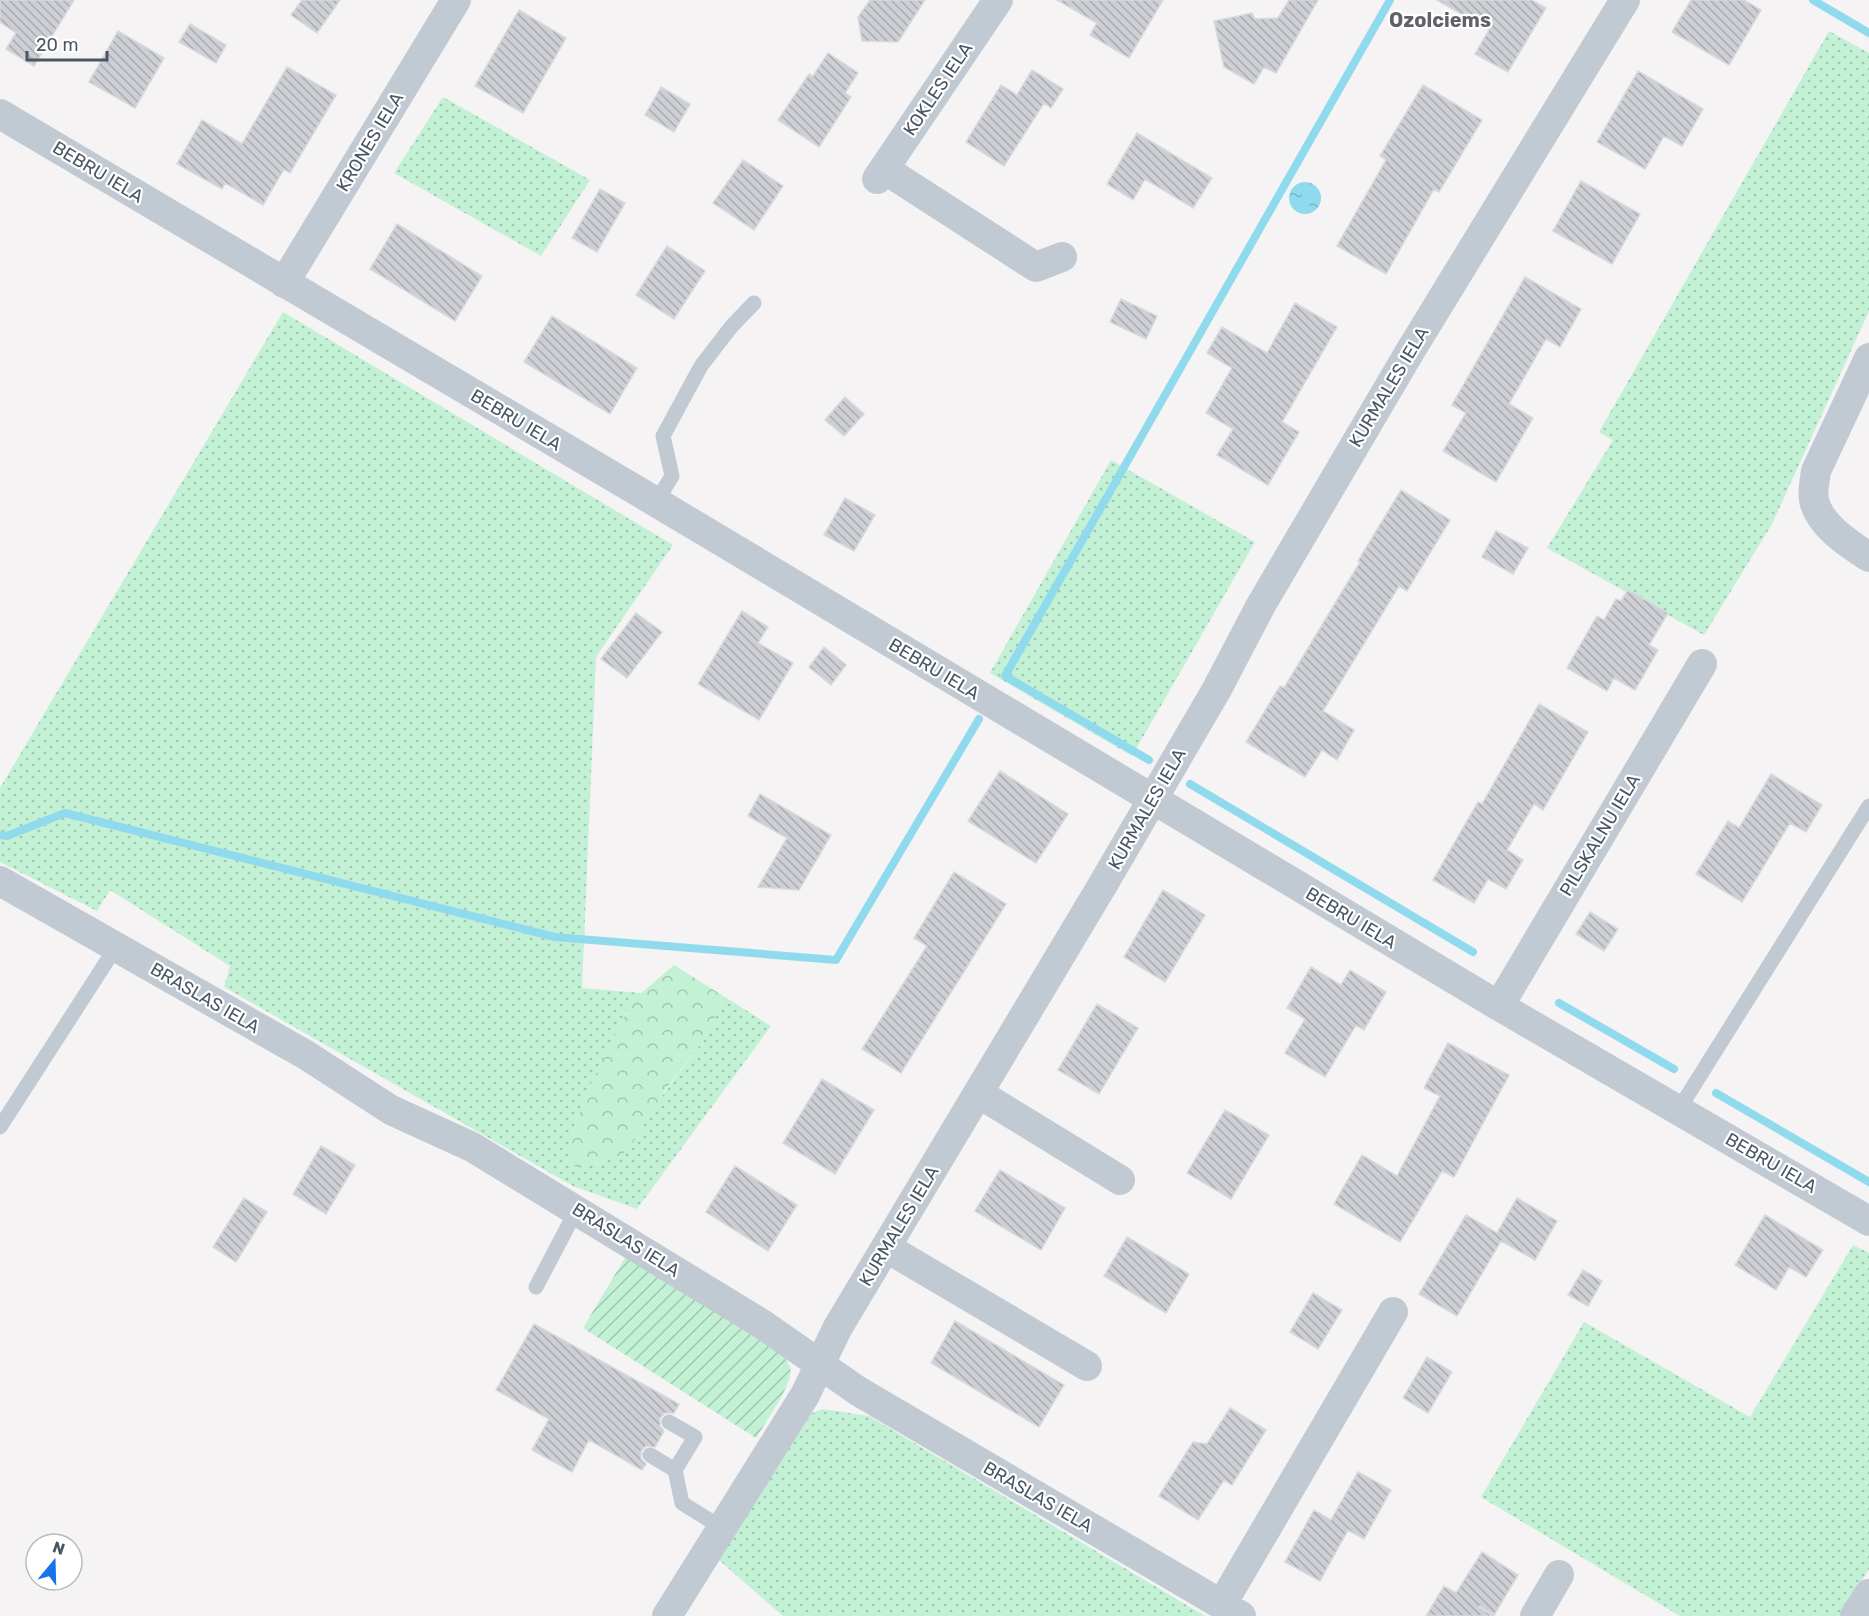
<svg xmlns="http://www.w3.org/2000/svg" width="1869" height="1616" font-family="Rubik,sans-serif">
<style>
.grass{fill:url(#grass-dots)}
.forest{fill:url(#forest-crowns)}
.garden{fill:url(#garden-furrows)}
.water{fill:url(#water-ripples)}
.lines{fill:none;stroke-linecap:round;stroke-linejoin:round}
.stream{stroke:#90daee;stroke-width:8}
.building{fill:url(#building-back-hatch);stroke:#d7d9de;stroke-width:1.5}
.lane{stroke:#c1cad2;stroke-width:15}
.street{stroke:#c1cad2;stroke-width:30}
.labels{text-anchor:middle;dominant-baseline:central;stroke-width:4.5;stroke-linejoin:round;paint-order:stroke}
.street-label{font-size:18px;fill:#4a5661;stroke:#fff}
.neighbourhood-label{font-size:20px;font-weight:bold;fill:#5f6368;stroke:#fff}
</style>
<defs>
<pattern id="grass-dots" width="8" height="8" patternUnits="userSpaceOnUse" patternTransform="scale(1.5)"><rect width="8" height="8" fill="#c3f1d5"/><path d="M2 2h.1M6 6h.1" fill="none" stroke="#a0c6b0" stroke-width="1.8" stroke-linecap="round"/></pattern>
<pattern id="forest-crowns" width="20" height="18" patternUnits="userSpaceOnUse" patternTransform="scale(1.5)"><rect width="20" height="18" fill="#c3f1d5"/><path d="M2 6a3 3 0 1 1 6 0M12 15a3 3 0 1 1 6 0" fill="none" stroke="#a0c6b0"/></pattern>
<pattern id="garden-furrows" width="10" height="10" patternUnits="userSpaceOnUse" patternTransform="scale(1.5)"><rect width="10" height="10" fill="#c3f1d5"/><path d="M-1 1l2-2M0 10L10 0M9 11l2-2" fill="none" stroke="#a0c6b0"/></pattern>
<pattern id="water-ripples" width="26" height="14" patternUnits="userSpaceOnUse" patternTransform="scale(1.5)"><rect width="26" height="14" fill="#90daee"/><path d="M2 4q2-2 4 0t4 0M15 11q2-2 4 0t4 0" fill="none" stroke="#78b4c4"/></pattern>
<pattern id="building-back-hatch" width="6" height="6" patternUnits="userSpaceOnUse" patternTransform="scale(1.5)"><rect width="6" height="6" fill="#cdcfd5"/><path d="M-1 5l2 2M0 0l6 6M5-1l2 2" fill="none" stroke="#a8abb0"/></pattern>
</defs>
<rect width="100%" height="100%" fill="#f5f3f3"/>
<path class="grass" d="M 1829,31 L 1869,53 L 1869,311 L 1772,524 L 1704,635 L 1547,548 L 1613,440 L 1599,432 Z
M 443,97 L 590,180 L 541,256 L 394,173 Z
M 283,312 L 673,545 L 596,657 L 582,988 L 642,993 L 631,1002 L 587,1092 L 574,1129 L 567,1161 L 577,1168 L 616,1158 L 705,1038 L 725,997 L 771,1026 L 637,1209 L 573,1186 L 224,987 L 230,966 L 110,890 L 97,911 L 0,862 L 0,788 Z
M 1111,460 L 1255,542 L 1132,756 L 990,673 Z
M 1853,1245 L 1869,1253 L 1869,1569 L 1841,1616 L 1680,1616 L 1481,1497 L 1584,1322 L 1750,1417 Z
M 823,1409 L 869,1416 L 1205,1616 L 783,1616 L 719,1560 L 804,1416 Z"/>
<path class="forest" d="M 674,965 L 725,997 L 705,1038 L 666,1089 L 629,1149 L 616,1158 L 577,1168 L 567,1161 L 574,1129 L 587,1092 L 631,1002 Z"/>
<path class="garden" d="M 629,1251 L 773,1344 C 779,1351 787,1358 790,1367 C 795,1382 765,1423 756,1438 L 583,1328 Z"/>
<path class="water" d="M1289 198a16 16 0 1 1 32 0a16 16 0 1 1-32 0Z"/>
<g class="lines">
<path class="stream" d="M 1813,0 L 1869,33
M 1149,760 L 1005,676 L 1390,0
M 1190,784 L 1473,952
M 0,835 L 7,836 L 65,813 L 555,937 L 836,960 L 979,719
M 1559,1003 L 1674,1069
M 1716,1093 L 1869,1182"/>
</g>
<path class="building" d="M 0,0 L 74,0 L 34,66 L 6,49 L 16,33 L 0,22 Z
M 302,0 L 340,0 L 317,33 L 291,15 Z
M 870,0 L 925,0 L 898,42 L 862,41 L 858,17 Z
M 1057,0 L 1163,0 L 1129,58 L 1090,35 L 1097,23 Z
M 1289,0 L 1318,0 L 1276,73 L 1264,67 L 1254,84 L 1224,67 L 1214,21 L 1252,13 L 1255,19 L 1278,18 Z
M 1437,0 L 1532,0 L 1546,8 L 1508,72 L 1475,54 L 1489,30 Z
M 1691,0 L 1744,0 L 1761,10 L 1729,65 L 1672,32 Z
M 519,10 L 566,38 L 523,113 L 475,86 Z
M 190,24 L 226,45 L 216,63 L 179,42 Z
M 118,31 L 164,58 L 135,108 L 89,82 Z
M 828,53 L 858,73 L 845,93 L 851,97 L 819,147 L 778,120 L 809,74 L 813,76 Z
M 287,67 L 336,95 L 290,173 L 284,169 L 263,205 L 225,183 L 222,189 L 177,164 L 202,120 L 242,144 Z
M 1032,70 L 1063,89 L 1051,108 L 1044,103 L 1004,166 L 966,142 L 1001,85 L 1017,95 Z
M 1638,71 L 1703,109 L 1682,146 L 1664,136 L 1645,169 L 1597,142 Z
M 1423,85 L 1482,120 L 1439,192 L 1434,189 L 1386,274 L 1337,246 L 1386,160 L 1380,156 Z
M 661,87 L 690,104 L 674,132 L 645,115 Z
M 1137,133 L 1212,178 L 1193,208 L 1145,179 L 1133,200 L 1107,184 Z
M 743,160 L 783,186 L 754,230 L 713,203 Z
M 1581,181 L 1640,214 L 1612,264 L 1553,231 Z
M 600,189 L 625,203 L 597,252 L 572,238 Z
M 397,224 L 482,276 L 455,321 L 370,269 Z
M 667,246 L 705,271 L 674,319 L 636,295 Z
M 1525,277 L 1581,309 L 1560,347 L 1546,339 L 1509,404 L 1533,418 L 1496,482 L 1443,451 L 1466,413 L 1452,405 Z
M 1121,299 L 1157,316 L 1146,339 L 1110,322 Z
M 1295,303 L 1337,327 L 1282,422 L 1299,432 L 1268,485 L 1217,455 L 1233,429 L 1206,413 L 1232,368 L 1207,353 L 1222,327 L 1267,353 Z
M 552,316 L 637,368 L 610,414 L 524,362 Z
M 845,397 L 864,414 L 844,436 L 825,420 Z
M 1401,490 L 1450,520 L 1407,591 L 1399,586 L 1323,711 L 1354,730 L 1337,760 L 1322,750 L 1305,777 L 1246,742 L 1280,686 L 1284,688 L 1360,562 L 1358,561 Z
M 845,498 L 875,515 L 854,551 L 824,535 Z
M 1496,531 L 1528,548 L 1513,574 L 1482,557 Z
M 1628,590 L 1668,613 L 1649,645 L 1658,650 L 1635,690 L 1614,678 L 1607,691 L 1567,668 L 1597,616 L 1604,620 L 1616,599 L 1621,601 Z
M 742,611 L 768,627 L 758,643 L 793,663 L 759,720 L 698,684 Z
M 636,613 L 662,632 L 627,678 L 601,659 Z
M 824,647 L 846,665 L 831,685 L 809,667 Z
M 1539,704 L 1588,732 L 1543,810 L 1534,804 L 1507,850 L 1523,860 L 1506,889 L 1488,879 L 1474,903 L 1433,880 L 1478,802 L 1482,804 Z
M 1000,771 L 1068,814 L 1036,863 L 968,821 Z
M 1771,774 L 1822,805 L 1806,832 L 1790,823 L 1742,902 L 1696,874 L 1728,821 L 1739,828 Z
M 760,794 L 831,835 L 799,890 L 758,887 L 787,838 L 748,816 Z
M 954,872 L 1006,904 L 901,1073 L 862,1049 L 927,946 L 914,938 Z
M 1163,890 L 1205,915 L 1165,982 L 1124,957 Z
M 1590,912 L 1618,929 L 1604,951 L 1576,934 Z
M 1311,967 L 1341,985 L 1350,970 L 1386,992 L 1364,1030 L 1356,1025 L 1325,1077 L 1285,1053 L 1305,1019 L 1287,1008 Z
M 1097,1004 L 1138,1028 L 1099,1094 L 1058,1070 Z
M 1448,1043 L 1509,1075 L 1454,1177 L 1442,1171 L 1400,1242 L 1334,1204 L 1362,1155 L 1397,1176 L 1440,1096 L 1424,1088 Z
M 822,1079 L 874,1110 L 835,1174 L 783,1143 Z
M 1225,1110 L 1269,1135 L 1231,1199 L 1187,1173 Z
M 321,1146 L 355,1165 L 326,1214 L 293,1194 Z
M 735,1166 L 797,1205 L 768,1251 L 706,1212 Z
M 1000,1170 L 1065,1208 L 1041,1250 L 975,1211 Z
M 244,1198 L 267,1212 L 236,1262 L 213,1247 Z
M 1517,1198 L 1557,1221 L 1535,1260 L 1501,1241 L 1457,1316 L 1419,1294 L 1466,1215 L 1497,1233 Z
M 1765,1215 L 1823,1250 L 1806,1277 L 1789,1267 L 1776,1290 L 1735,1265 Z
M 1127,1237 L 1189,1274 L 1166,1313 L 1104,1276 Z
M 1583,1270 L 1602,1281 L 1588,1306 L 1568,1295 Z
M 1313,1293 L 1342,1310 L 1318,1349 L 1290,1332 Z
M 955,1321 L 1064,1385 L 1039,1427 L 931,1363 Z
M 534,1324 L 679,1404 L 674,1413 L 665,1413 L 660,1418 L 660,1426 L 664,1431 L 655,1447 L 646,1446 L 641,1451 L 641,1459 L 646,1464 L 642,1470 L 589,1440 L 572,1472 L 532,1450 L 549,1419 L 496,1390 Z
M 1427,1357 L 1452,1372 L 1428,1413 L 1403,1398 Z
M 1230,1408 L 1266,1430 L 1232,1485 L 1224,1480 L 1198,1520 L 1159,1496 L 1193,1442 L 1207,1444 Z
M 1358,1472 L 1391,1490 L 1364,1539 L 1348,1530 L 1320,1581 L 1285,1562 L 1314,1510 L 1331,1520 Z
M 1482,1552 L 1518,1575 L 1494,1615 L 1480,1606 L 1479,1607 L 1493,1616 L 1426,1616 L 1444,1586 L 1456,1593 Z"/>
<g class="lines">
<path class="lane" d="M 656,502 L 672,476 L 663,436 L 701,366 L 731,327 L 754,303
M 1679,1109 L 1869,806
M 0,1127 L 116,947
M 536,1287 L 577,1209
M 650,1455 L 675,1470 L 695,1437 L 669,1422
M 675,1470 L 682,1503 L 722,1528"/>
<path class="street" d="M 0,114 L 656,502 L 1499,1006 L 1869,1221
M 884,169 L 1036,267 L 1062,257
M 877,179 L 998,0
M 284,283 L 456,0
M 1869,358 L 1816,471 C 1815,481 1812,490 1814,500 C 1819,525 1849,544 1869,557
M 0,881 L 306,1055 L 391,1110 L 472,1147 L 762,1324 L 858,1391 L 1241,1616
M 1499,1006 L 1702,664
M 978,1093 L 1120,1180
M 887,1248 L 1087,1366
M 1222,1604 L 1393,1312
M 667,1616 L 805,1395 L 838,1327 L 1102,886 L 1217,689 L 1261,605 L 1409,353 L 1625,0
M 1535,1616 L 1559,1575
M 1855,1616 L 1869,1594"/>
</g>
<g class="labels">
<g class="street-label">
<text transform="translate(938 89) rotate(-56)">KOKLES IELA</text>
<text transform="translate(370 142) rotate(-59)">KRONES IELA</text>
<text transform="translate(98 172) rotate(31)">BEBRU IELA</text>
<text transform="translate(1389 387) rotate(-59)">KURMALES IELA</text>
<text transform="translate(516 420) rotate(31)">BEBRU IELA</text>
<text transform="translate(934 669) rotate(31)">BEBRU IELA</text>
<text transform="translate(1147 809) rotate(-60)">KURMALES IELA</text>
<text transform="translate(1600 835) rotate(-59)">PILSKALNU IELA</text>
<text transform="translate(1351 918) rotate(31)">BEBRU IELA</text>
<text transform="translate(205 998) rotate(30)">BRASLAS IELA</text>
<text transform="translate(1771 1163) rotate(30)">BEBRU IELA</text>
<text transform="translate(899 1226) rotate(-59)">KURMALES IELA</text>
<text transform="translate(626 1240) rotate(32)">BRASLAS IELA</text>
<text transform="translate(1038 1497) rotate(30)">BRASLAS IELA</text>
</g>
<g class="neighbourhood-label">
<text x="1440" y="20">Ozolciems</text>
</g>
</g>
<g transform="translate(54 1562) rotate(19)"><circle r="28" fill="#ffffff" stroke="#b7bbc0" stroke-width="1.5"/>
<path d="M0-4.5L10 22L0 15L-10 22Z" fill="#1a73e8"/>
<text y="-9" font-size="16" font-weight="bold" text-anchor="middle" fill="#4a5661">N</text>
</g>
<path d="M27 51v9h80v-9" fill="none" stroke="#4a5661" stroke-width="3"/>
<text x="36" y="51" font-size="18" fill="#4a5661" stroke="#ffffff" stroke-width="4.5" paint-order="stroke">20 m</text>
</svg>
